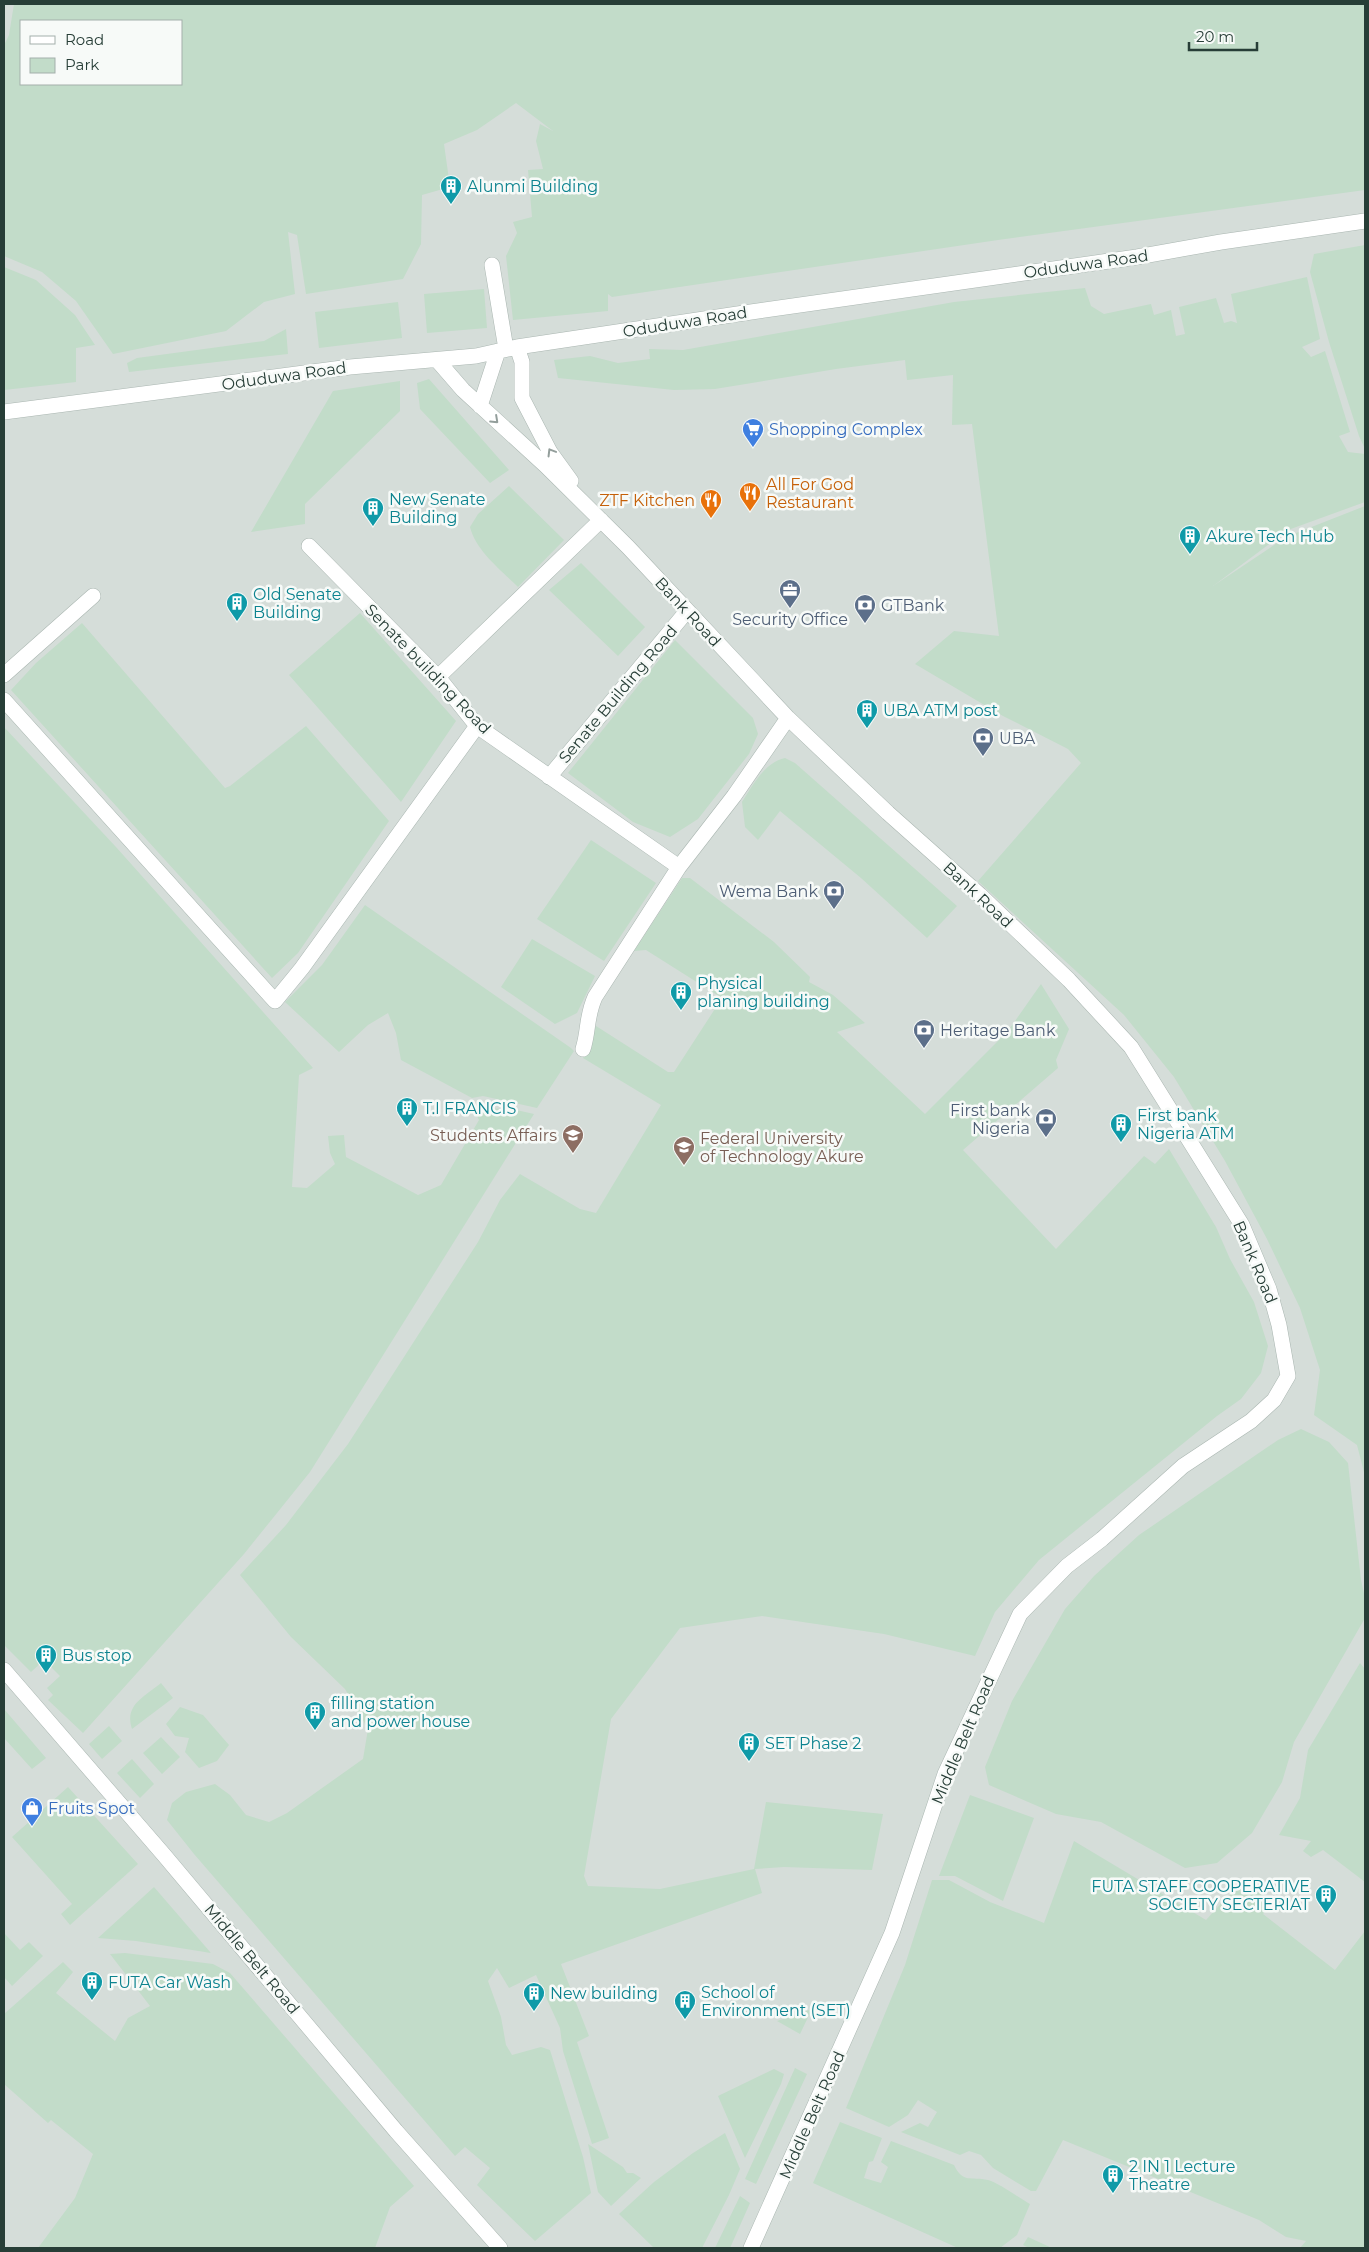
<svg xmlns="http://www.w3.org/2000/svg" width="1369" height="2252" font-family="Montserrat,sans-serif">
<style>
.built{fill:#d5ddd9;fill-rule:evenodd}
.green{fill:#c2dcc9;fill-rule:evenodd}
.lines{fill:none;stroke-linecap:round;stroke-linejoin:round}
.street-casing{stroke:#aab6b1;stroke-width:16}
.street{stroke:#fff;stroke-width:15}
.oneway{stroke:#939e9b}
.labels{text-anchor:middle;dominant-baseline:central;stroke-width:5;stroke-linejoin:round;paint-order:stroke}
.culture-label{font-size:16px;fill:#0d838f;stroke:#f7faf8;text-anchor:start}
.street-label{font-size:16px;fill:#273e37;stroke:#f7faf8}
.shop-label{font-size:16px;fill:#366cbe;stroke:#f7faf8;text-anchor:start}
.food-label{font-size:16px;fill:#c56008;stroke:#f7faf8;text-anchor:start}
.service-label{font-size:16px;fill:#4e5e75;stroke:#f7faf8;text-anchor:start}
.education-label{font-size:16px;fill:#785e54;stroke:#f7faf8;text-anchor:end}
</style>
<rect width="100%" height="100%" fill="#e7eeea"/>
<path class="built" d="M 4,4 L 1365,4 L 1365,2248 L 4,2248 ZM 21,21 L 181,21 L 181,84 L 21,84 Z"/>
<path class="green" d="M 14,4 L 1365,4 L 1365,190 L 998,240 L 612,297 L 608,294 L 608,311 L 513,320 L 506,256 L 517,233 L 513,222 L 532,217 L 528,170 L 543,169 L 536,141 L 540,124 L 553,131 L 516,103 L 477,130 L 444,144 L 450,187 L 422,195 L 421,244 L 403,279 L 306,294 L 297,235 L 288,232 L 295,294 L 264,302 L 226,331 L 113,354 L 76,301 L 42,272 L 4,256 L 4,45 L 9,35 ZM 21,21 L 181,21 L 181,84 L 21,84 Z
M 1365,245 L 1365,449 L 1359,436 L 1329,342 L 1310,272 L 1314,254 Z
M 4,267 L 36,280 L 75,315 L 95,345 L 76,348 L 76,382 L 4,390 Z
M 1307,277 L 1320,339 L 1302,347 L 1311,357 L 1325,351 L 1350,432 L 1339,436 L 1348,452 L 1365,454 L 1365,502 L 1288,530 L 1213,586 L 1286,537 L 1365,506 L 1365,1476 L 1357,1445 L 1314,1415 L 1320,1370 L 1300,1308 L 1267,1239 L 1225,1161 L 1174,1077 L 1124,1015 L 978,881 L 1081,763 L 1068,749 L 1003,716 L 915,664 L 954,631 L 999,636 L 972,424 L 952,425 L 953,375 L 907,380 L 905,360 L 836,369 L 715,389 L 674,390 L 558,378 L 554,360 L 590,356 L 618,363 L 650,359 L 649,349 L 683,350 L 954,302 L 1085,288 L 1091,306 L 1104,314 L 1151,304 L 1154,315 L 1171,310 L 1176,336 L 1185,334 L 1179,307 L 1216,298 L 1224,323 L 1231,321 L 1237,323 L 1231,294 Z
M 484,289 L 487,328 L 427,333 L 424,294 Z
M 398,302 L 402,338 L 319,348 L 315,312 Z
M 286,329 L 288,354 L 129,372 L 127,363 L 137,358 L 264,341 Z
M 429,379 L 509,470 L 490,483 L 420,409 L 417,383 Z
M 400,381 L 400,411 L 305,504 L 305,524 L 251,532 L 333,391 Z
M 509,486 L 564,540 L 518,587 C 501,570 476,551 470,527 L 478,514 Z
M 581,563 L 645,627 L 618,656 L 549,590 Z
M 360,613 L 456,721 L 401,802 L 289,675 Z
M 82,623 L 225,788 L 230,786 L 306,726 L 389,821 L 298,953 L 272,978 L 11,690 L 36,663 Z
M 675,640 L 753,718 L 758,734 L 749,754 L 698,819 L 670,837 L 633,822 L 568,773 Z
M 4,727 L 116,847 L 313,1068 L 299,1075 L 292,1187 L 307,1188 L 335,1164 L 330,1153 L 328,1136 L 344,1135 L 346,1157 L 418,1195 L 441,1185 L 479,1120 L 473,1108 L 512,1109 L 534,1114 L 310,1472 L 244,1554 L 83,1733 L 48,1700 L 53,1695 L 47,1688 L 60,1676 L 44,1660 L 31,1672 L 4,1645 Z
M 785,758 L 795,763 L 957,906 L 927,938 L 861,878 L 780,811 L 758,840 L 745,827 L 742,802 C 752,786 765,762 785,758 Z
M 591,840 L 656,883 L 604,961 L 537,919 Z
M 682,878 L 690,878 L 774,942 L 810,977 L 809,982 L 833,995 L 865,1023 L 837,1032 L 925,1114 L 1008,1031 L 1041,984 L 1069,1029 L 1056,1060 L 1058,1068 L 963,1150 L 1056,1249 L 1144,1156 L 1155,1164 L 1169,1149 L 1216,1227 L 1230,1259 L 1254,1302 L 1268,1346 L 1261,1373 L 1241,1399 L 1217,1416 L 1039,1560 L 995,1612 L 975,1656 L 884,1634 L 762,1616 L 680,1628 L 611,1719 L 584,1876 L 588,1886 L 660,1889 L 754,1869 L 766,1802 L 883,1814 L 872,1870 L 784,1867 L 755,1869 L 762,1893 L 561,1964 L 589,2036 L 577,2042 L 609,2138 L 592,2144 L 563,2051 L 560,2028 L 536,1975 L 509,1988 L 497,1968 L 488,1981 L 501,2017 L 506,2045 L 512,2055 L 541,2047 L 550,2050 L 583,2157 L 591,2193 L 535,2241 L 477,2185 L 490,2168 L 465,2147 L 455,2156 L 194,1854 L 167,1820 L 172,1803 L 186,1792 L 215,1784 L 230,1795 L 246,1815 L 269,1822 L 287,1813 L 363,1759 L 368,1729 L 345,1689 L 291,1637 L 240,1575 L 286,1525 L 348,1444 L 478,1242 L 500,1200 L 520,1174 L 580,1209 L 596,1213 L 661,1105 L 583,1058 L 596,1026 L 668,1072 L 674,1072 L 722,998 L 646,950 L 634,951 Z
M 365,905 L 571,1048 L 574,1051 L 537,1108 L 483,1096 L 472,1098 L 401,1060 L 396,1033 L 388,1013 L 368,1025 L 339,1052 L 285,1002 L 322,965 Z
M 532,939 L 595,976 L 577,1013 L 555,1024 L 501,987 Z
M 1301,1429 L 1329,1442 L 1348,1463 L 1361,1580 L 1365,1598 L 1365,1618 L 1294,1742 L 1282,1782 L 1252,1833 L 1217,1863 L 1185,1868 L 1101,1822 L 1056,1814 L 989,1785 L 985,1767 L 1012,1701 L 1065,1609 L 1094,1576 L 1139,1535 L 1278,1440 Z
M 1360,1663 L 1365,1669 L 1365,1882 L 1323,1850 L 1311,1857 L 1303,1851 L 1311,1841 L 1279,1835 L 1300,1798 L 1308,1750 Z
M 161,1683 L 173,1698 L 132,1729 C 124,1705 144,1697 161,1683 Z
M 180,1707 L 203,1715 L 229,1745 L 217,1761 L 199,1768 L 185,1752 L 189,1738 L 175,1736 L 166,1724 Z
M 4,1709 L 46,1758 L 32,1769 L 4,1738 Z
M 109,1726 L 122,1741 L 102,1759 L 89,1744 Z
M 161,1737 L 180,1757 L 162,1774 L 143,1753 Z
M 132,1759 L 154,1784 L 140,1798 L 117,1773 Z
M 68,1787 L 138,1864 L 70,1925 L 61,1914 L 72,1904 L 12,1837 Z
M 970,1795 L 1034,1818 L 1003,1901 L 955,1876 L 939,1876 Z
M 1074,1841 L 1206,1920 L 1226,1898 L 1245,1884 L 1273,1902 L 1263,1914 L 1335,1970 L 1365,1931 L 1365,2248 L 1300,2248 L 1306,2241 L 1286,2237 L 1259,2220 L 1063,2140 L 1036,2191 L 1031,2191 L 993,2168 L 981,2155 L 969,2151 L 960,2155 L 901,2132 L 920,2123 L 928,2127 L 937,2112 L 918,2100 L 908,2115 L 889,2127 L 846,2108 L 905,1965 L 932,1880 L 949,1880 L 990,1902 L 1044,1923 Z
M 154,1887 L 211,1953 L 136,1941 L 98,1938 Z
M 4,1933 L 20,1950 L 29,1942 L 43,1956 L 12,1986 L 4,1977 Z
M 125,1953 L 213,1964 L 230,1973 L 414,2186 L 390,2207 L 375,2248 L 38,2248 L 75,2198 L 93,2154 L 51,2120 L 48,2123 L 4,2084 L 4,2014 L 63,1962 L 73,1972 L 56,1993 L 115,2041 L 128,2018 L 150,2006 L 110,1954 Z
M 812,2009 L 800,2034 L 777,2021 Z
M 795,2068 L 807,2074 L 756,2184 L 745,2179 Z
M 774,2069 L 784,2074 L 781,2084 L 745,2158 L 718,2096 Z
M 840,2122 L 882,2138 L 873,2161 L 869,2162 L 864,2178 L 881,2183 L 888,2167 L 881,2162 L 891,2141 L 954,2165 C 963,2184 971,2176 988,2180 C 999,2183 1019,2198 1030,2204 L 1017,2235 L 1000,2248 L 958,2248 L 813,2183 Z
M 725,2133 L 740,2169 L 729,2195 L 702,2248 L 654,2248 L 619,2214 L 654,2182 L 693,2153 Z
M 588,2144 L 623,2167 L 627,2173 L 633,2173 L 641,2178 L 611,2206 L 598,2192 Z
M 740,2196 L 750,2203 L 730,2248 L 715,2248 Z
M 1028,2237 L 1052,2248 L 1029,2248 L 1023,2245 Z"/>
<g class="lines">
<g class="street-casing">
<path id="street" d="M 492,265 L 506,349
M 517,347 L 522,362 L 522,398 L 550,452 L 571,481
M 437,360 L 463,390 L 545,465 L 628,547 L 788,718 L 888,813 L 980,895 L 1069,980 L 1131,1047 L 1242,1225 L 1269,1289 L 1279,1325 L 1288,1376 L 1274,1400 L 1251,1421 L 1183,1466 L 1102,1539 L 1067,1566 L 1020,1614 L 945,1774 L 892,1933 L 751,2248
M 480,406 L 498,351
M 4,412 L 350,367 L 476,356 L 517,347 L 751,312 L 1137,257 L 1221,242 L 1365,221
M 309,546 L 438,677 L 477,726 L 679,867
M 4,675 L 93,596
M 438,677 L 601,520
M 4,700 L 275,1001 L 302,968 L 477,726
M 549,777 L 687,611
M 583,1049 C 589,1030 586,1017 595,997 L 679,867 L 734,796 L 788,718
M 4,1670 L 164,1855 L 396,2131 L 500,2248"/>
</g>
<use href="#street" class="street"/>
</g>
<defs><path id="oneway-chevron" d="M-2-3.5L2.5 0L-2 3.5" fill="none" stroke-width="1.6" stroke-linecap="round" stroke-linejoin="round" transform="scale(1.25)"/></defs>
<g class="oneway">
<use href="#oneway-chevron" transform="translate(495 420) rotate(43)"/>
<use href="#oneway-chevron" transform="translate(551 452) rotate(-121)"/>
</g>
<defs>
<g id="building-pin" transform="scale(1.125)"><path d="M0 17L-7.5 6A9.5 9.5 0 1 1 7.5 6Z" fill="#0f9aa8" stroke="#f7faf8"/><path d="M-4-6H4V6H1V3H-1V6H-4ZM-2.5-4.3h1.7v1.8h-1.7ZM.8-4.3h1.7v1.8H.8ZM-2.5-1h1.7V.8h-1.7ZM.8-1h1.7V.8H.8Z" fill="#fff"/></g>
<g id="supermarket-pin" transform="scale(1.125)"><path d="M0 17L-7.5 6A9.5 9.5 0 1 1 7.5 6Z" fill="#3f7fe0" stroke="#f7faf8"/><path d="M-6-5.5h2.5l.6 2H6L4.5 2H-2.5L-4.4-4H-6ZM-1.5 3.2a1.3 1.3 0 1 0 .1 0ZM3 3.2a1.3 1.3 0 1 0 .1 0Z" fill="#fff"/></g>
<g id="restaurant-pin" transform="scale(1.125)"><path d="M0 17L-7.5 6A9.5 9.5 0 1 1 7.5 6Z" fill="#e8710a" stroke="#f7faf8"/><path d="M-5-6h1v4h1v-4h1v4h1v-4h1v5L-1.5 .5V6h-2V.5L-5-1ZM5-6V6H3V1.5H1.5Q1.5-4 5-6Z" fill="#fff"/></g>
<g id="office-pin" transform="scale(1.125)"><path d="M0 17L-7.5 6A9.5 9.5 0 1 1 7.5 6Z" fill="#5c6f8a" stroke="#f7faf8"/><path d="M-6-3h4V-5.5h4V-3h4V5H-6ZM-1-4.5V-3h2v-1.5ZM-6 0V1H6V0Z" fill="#fff"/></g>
<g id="bank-pin" transform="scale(1.125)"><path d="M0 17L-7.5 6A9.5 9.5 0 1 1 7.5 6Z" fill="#5c6f8a" stroke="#f7faf8"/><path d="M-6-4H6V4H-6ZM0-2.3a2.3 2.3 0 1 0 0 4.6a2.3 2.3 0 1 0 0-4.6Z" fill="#fff"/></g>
<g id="school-pin" transform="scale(1.125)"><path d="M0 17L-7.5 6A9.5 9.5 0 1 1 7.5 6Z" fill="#8d6e63" stroke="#f7faf8"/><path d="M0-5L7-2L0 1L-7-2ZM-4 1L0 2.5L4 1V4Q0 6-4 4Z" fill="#fff"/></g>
<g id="university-pin" transform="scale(1.125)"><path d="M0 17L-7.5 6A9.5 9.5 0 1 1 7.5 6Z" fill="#8d6e63" stroke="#f7faf8"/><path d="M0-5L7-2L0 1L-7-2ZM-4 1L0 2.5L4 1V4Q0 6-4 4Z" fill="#fff"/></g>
<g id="shop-pin" transform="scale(1.125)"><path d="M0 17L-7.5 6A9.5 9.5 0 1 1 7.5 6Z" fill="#3f7fe0" stroke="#f7faf8"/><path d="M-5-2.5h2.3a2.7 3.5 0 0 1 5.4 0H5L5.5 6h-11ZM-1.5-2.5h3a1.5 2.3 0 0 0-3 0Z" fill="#fff"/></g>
</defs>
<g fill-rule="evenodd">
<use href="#building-pin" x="451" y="186"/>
<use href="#supermarket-pin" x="753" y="429"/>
<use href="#restaurant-pin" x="750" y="493"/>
<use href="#restaurant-pin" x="711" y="500"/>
<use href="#building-pin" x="373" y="508"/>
<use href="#building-pin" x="1190" y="536"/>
<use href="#office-pin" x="790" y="590"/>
<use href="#building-pin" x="237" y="603"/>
<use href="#bank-pin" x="865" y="605"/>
<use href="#building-pin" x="867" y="710"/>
<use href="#bank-pin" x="983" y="738"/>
<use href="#bank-pin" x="834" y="891"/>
<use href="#building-pin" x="681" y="992"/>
<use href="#bank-pin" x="924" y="1030"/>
<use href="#building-pin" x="407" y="1108"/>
<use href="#bank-pin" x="1046" y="1119"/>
<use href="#building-pin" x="1121" y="1124"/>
<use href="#school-pin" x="573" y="1135"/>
<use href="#university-pin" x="684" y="1147"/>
<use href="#building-pin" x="46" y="1655"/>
<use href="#building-pin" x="315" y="1712"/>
<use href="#building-pin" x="749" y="1743"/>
<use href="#shop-pin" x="32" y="1808"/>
<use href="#building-pin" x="1326" y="1895"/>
<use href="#building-pin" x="92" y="1982"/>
<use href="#building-pin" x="534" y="1993"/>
<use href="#building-pin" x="685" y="2001"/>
<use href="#building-pin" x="1113" y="2175"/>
</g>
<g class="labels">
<g class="culture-label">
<text x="467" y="186">Alunmi Building</text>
<text x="389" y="499">New Senate<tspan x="389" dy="18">Building</tspan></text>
<text x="1206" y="536">Akure Tech Hub</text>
<text x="253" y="594">Old Senate<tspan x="253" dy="18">Building</tspan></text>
<text x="883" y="710">UBA ATM post</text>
<text x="697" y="983">Physical<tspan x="697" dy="18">planing building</tspan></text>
<text x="423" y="1108">T.I FRANCIS</text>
<text x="1137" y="1115">First bank<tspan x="1137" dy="18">Nigeria ATM</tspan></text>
<text x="62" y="1655">Bus stop</text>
<text x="331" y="1703">filling station<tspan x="331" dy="18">and power house</tspan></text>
<text x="765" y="1743">SET Phase 2</text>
<text x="1310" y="1886" text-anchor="end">FUTA STAFF COOPERATIVE<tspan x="1310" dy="18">SOCIETY SECTERIAT</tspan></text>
<text x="108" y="1982">FUTA Car Wash</text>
<text x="701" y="1992">School of<tspan x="701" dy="18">Environment (SET)</tspan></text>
<text x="550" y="1993">New building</text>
<text x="1129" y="2166">2 IN 1 Lecture<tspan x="1129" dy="18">Theatre</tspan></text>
</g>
<g class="street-label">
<text transform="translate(1086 264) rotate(-8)">Oduduwa Road</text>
<text transform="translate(685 322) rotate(-9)">Oduduwa Road</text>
<text transform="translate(284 376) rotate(-8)">Oduduwa Road</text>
<text transform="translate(688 612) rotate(47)">Bank Road</text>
<text transform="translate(428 669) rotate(46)">Senate building Road</text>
<text transform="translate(618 694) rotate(-50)">Senate Building Road</text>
<text transform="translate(978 895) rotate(43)">Bank Road</text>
<text transform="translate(1255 1262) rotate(67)">Bank Road</text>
<text transform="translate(963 1740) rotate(-67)">Middle Belt Road</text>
<text transform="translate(252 1959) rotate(50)">Middle Belt Road</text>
<text transform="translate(812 2115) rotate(-66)">Middle Belt Road</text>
</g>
<g class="shop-label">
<text x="769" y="429">Shopping Complex</text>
<text x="48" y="1808">Fruits Spot</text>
</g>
<g class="food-label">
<text x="766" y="484">All For God<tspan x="766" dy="18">Restaurant</tspan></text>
<text x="695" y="500" text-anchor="end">ZTF Kitchen</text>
</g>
<g class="service-label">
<text x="881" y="605">GTBank</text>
<text x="790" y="619" text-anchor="middle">Security Office</text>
<text x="999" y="738">UBA</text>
<text x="818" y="891" text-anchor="end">Wema Bank</text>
<text x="940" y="1030">Heritage Bank</text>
<text x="1030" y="1110" text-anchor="end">First bank<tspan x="1030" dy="18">Nigeria</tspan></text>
</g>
<g class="education-label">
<text x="557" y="1135">Students Affairs</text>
<text x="700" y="1138" text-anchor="start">Federal University<tspan x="700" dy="18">of Technology Akure</tspan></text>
</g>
</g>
<rect width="1369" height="2252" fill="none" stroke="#273e37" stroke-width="10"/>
<rect x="20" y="20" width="162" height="65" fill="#f7faf8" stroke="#a4afab"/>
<rect x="30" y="36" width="25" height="8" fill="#ffffff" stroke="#a4afab"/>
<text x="65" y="45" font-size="15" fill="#273e37">Road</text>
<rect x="30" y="58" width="25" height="15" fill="#c2dcc9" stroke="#a4afab"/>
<text x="65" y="70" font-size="15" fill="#273e37">Park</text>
<path d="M1189 42v8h68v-8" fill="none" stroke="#273e37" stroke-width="2.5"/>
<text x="1196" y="42" font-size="15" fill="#273e37" stroke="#f7faf8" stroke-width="4" paint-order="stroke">20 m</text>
</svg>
